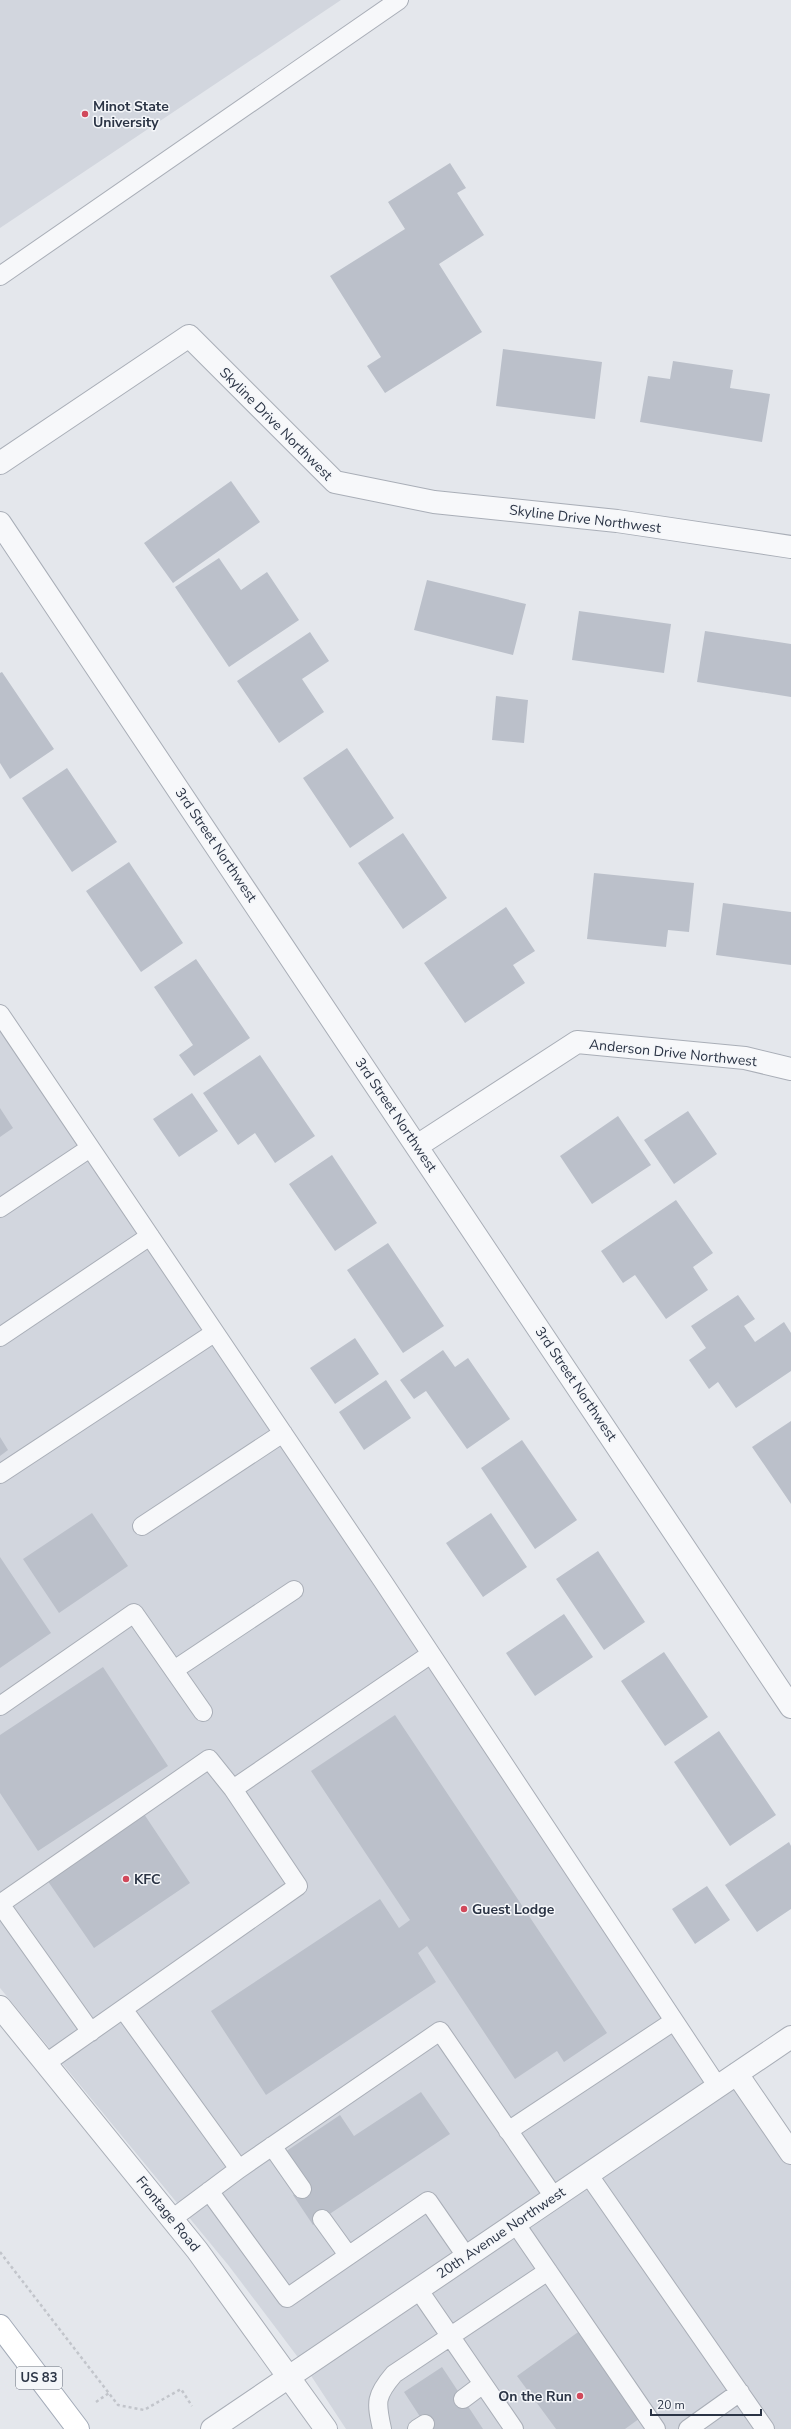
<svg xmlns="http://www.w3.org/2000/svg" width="791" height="2429" font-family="'Nunito Sans',sans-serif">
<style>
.built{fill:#d2d6de}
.building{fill:#bbc0ca}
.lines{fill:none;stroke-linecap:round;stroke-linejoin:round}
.service-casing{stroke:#a9aeb7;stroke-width:20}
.minor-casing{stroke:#a9aeb7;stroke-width:24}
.tertiary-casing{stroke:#a9aeb7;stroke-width:24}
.primary-casing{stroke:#a3abb8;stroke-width:24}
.path{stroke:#c2c5cb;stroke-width:2.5;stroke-dasharray:3 3;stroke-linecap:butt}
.service{stroke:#f7f8fa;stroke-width:18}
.minor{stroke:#f7f8fa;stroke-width:22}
.tertiary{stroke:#f7f8fa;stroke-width:22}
.primary{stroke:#fff;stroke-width:22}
.poi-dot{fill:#d1495b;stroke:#f4f6f9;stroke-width:1.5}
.labels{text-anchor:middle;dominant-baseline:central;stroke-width:3;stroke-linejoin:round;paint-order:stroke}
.shield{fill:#f4f6f9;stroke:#676e7b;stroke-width:1}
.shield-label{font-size:13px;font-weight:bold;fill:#2b3445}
.poi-label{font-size:14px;font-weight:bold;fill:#2b3445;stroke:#f4f6f9;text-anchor:start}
.street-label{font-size:14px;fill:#2b3445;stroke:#f4f6f9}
</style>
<rect width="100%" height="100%" fill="#e4e7ec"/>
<path class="built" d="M 0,0 L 341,0 L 0,228 Z
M 0,1016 L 717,2086 L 736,2074 L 791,2153 L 791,2429 L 346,2429 L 306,2368 L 229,2266 L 0,1988 Z"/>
<path class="building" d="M 450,163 L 466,188 L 457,193 L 484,235 L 439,264 L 482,332 L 385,393 L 367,366 L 381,357 L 330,276 L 405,229 L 388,202 Z
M 503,349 L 602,362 L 595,419 L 496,406 Z
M 673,361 L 733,370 L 730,388 L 770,394 L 762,442 L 640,422 L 648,376 L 670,379 Z
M 231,481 L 260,522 L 173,583 L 144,543 Z
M 219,558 L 241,590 L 267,572 L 299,620 L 229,667 L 175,587 Z
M 427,580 L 526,604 L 513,655 L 414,630 Z
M 579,611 L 671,624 L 664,673 L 572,660 Z
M 705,631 L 791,644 L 791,697 L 697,682 Z
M 310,632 L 329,661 L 302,679 L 324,712 L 279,743 L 237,681 Z
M 2,672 L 54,749 L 10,779 L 0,763 L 0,673 Z
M 496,696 L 528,700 L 524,743 L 492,740 Z
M 347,748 L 394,818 L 350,848 L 303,778 Z
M 67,768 L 117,842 L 72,872 L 22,798 Z
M 403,833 L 447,898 L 403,929 L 358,863 Z
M 129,862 L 183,943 L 141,972 L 86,891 Z
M 594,873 L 694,883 L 689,932 L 668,930 L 666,947 L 587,939 Z
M 723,903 L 791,912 L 791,965 L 716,955 Z
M 506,907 L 535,951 L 513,965 L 525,983 L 465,1023 L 424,963 Z
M 196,959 L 250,1038 L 194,1076 L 179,1055 L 193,1045 L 154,987 Z
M 260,1055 L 315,1136 L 275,1163 L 255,1133 L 238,1145 L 203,1093 Z
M 192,1093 L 218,1131 L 179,1157 L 153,1119 Z
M 0,1108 L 13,1128 L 0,1137 Z
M 688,1111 L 717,1154 L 674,1184 L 644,1140 Z
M 618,1116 L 651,1165 L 592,1204 L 560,1156 Z
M 332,1155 L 377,1223 L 335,1251 L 289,1184 Z
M 676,1200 L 713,1253 L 693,1267 L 708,1290 L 666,1319 L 635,1275 L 623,1283 L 601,1251 Z
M 388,1243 L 444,1326 L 403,1353 L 347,1270 Z
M 738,1295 L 755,1319 L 744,1326 L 755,1342 L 784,1322 L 791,1333 L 791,1371 L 736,1408 L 718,1382 L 709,1389 L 689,1360 L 706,1348 L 691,1326 Z
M 355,1338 L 379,1374 L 335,1404 L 310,1368 Z
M 443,1350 L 455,1367 L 468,1358 L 510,1419 L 467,1449 L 426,1391 L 414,1399 L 400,1380 Z
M 386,1380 L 411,1418 L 364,1450 L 339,1412 Z
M 791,1421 L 791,1504 L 752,1447 Z
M 0,1437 L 8,1450 L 0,1456 Z
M 522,1440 L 577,1520 L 535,1549 L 481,1468 Z
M 92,1513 L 128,1566 L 59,1613 L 23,1559 Z
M 491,1513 L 527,1567 L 483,1597 L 446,1543 Z
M 598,1551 L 645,1622 L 604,1650 L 556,1579 Z
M 0,1557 L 51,1633 L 0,1668 Z
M 564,1614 L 593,1657 L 535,1696 L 506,1653 Z
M 664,1652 L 708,1717 L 665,1746 L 621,1681 Z
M 103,1667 L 168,1766 L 38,1851 L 0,1793 L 0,1735 Z
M 395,1715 L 607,2033 L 564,2062 L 557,2051 L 515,2079 L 427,1946 L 418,1953 L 436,1982 L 266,2095 L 211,2011 L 380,1899 L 399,1928 L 410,1920 L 311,1771 Z
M 719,1731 L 776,1815 L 730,1846 L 674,1762 Z
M 142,1811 L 190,1883 L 94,1948 L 45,1877 Z
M 789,1842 L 791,1846 L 791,1909 L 757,1932 L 725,1885 Z
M 707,1886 L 730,1920 L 695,1944 L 672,1909 Z
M 421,2092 L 450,2134 L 313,2225 L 293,2195 L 307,2186 L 285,2152 L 340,2115 L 354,2136 Z
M 581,2330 L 643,2416 L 625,2429 L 556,2429 L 517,2376 Z
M 442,2367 L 483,2429 L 428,2429 L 404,2392 Z"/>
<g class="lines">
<g class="service-casing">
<path id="service" d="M 0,276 L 399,0
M 0,1014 L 382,1580 L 718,2087
M 0,1208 L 90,1148
M 0,1337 L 150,1236
M 0,1474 L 214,1333
M 142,1526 L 283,1433
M 174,1670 L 294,1590
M 0,1706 L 134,1613 L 203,1712
M 123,2009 L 239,2169
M 91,2032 L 0,1904 L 209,1759 L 233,1789
M 46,2063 L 298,1886 L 233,1789 L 431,1654
M 508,2131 L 674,2021
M 272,2146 L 302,2189
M 588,2174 L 765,2429
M 209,2191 L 287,2298 L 428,2201 L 466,2256
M 172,2219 L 239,2169 L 440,2031 L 554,2197
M 322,2219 L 348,2255
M 515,2223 L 656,2429
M 418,2289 L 514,2429
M 463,2399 L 483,2384
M 382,2429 C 376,2402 375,2396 394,2374 L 548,2271
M 417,2429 L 425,2424
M 688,2429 L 740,2392"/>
</g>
<g class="minor-casing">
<path id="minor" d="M 0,463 L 189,336 L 335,482 L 434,502 L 617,521 L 791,547
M 0,523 L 791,1707
M 417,1146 L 577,1042 L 745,1058 L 791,1069
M 0,2007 L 197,2250 L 326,2429
M 737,2074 L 791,2153"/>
</g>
<g class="tertiary-casing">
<path id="tertiary" d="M 212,2429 L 791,2037"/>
</g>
<g class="primary-casing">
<path id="primary" d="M 0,2326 L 78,2429"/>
</g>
<path class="path" d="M 0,2252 L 118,2405 L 144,2410 L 181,2389 L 192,2406
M 96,2402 L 109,2393"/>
<use href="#service" class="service"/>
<use href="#minor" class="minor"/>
<use href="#tertiary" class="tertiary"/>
<use href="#primary" class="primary"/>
</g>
<g class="poi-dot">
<circle cx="85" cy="114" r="4"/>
<circle cx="126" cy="1879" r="4"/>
<circle cx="464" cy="1909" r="4"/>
<circle cx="580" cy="2396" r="4"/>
</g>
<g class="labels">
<rect class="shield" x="16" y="2367" width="46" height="22" rx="3"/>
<g class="shield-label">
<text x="39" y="2378">US 83</text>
</g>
<g class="poi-label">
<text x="93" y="106">Minot State<tspan x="93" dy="16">University</tspan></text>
<text x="134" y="1879">KFC</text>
<text x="472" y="1909">Guest Lodge</text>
<text x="572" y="2396" text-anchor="end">On the Run</text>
</g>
<g class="street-label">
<text transform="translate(276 424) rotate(45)">Skyline Drive Northwest</text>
<text transform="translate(585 519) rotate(7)">Skyline Drive Northwest</text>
<text transform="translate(216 845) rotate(56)">3rd Street Northwest</text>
<text transform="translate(673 1053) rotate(6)">Anderson Drive Northwest</text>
<text transform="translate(396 1115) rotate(56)">3rd Street Northwest</text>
<text transform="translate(576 1384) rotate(56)">3rd Street Northwest</text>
<text transform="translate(168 2214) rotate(51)">Frontage Road</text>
<text transform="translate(501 2233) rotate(-34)">20th Avenue Northwest</text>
</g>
</g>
<path d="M651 2409v6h110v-6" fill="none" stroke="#2b3445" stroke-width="2"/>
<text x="657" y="2409" font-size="12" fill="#2b3445" stroke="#f4f6f9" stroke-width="3" paint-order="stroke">20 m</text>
</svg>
